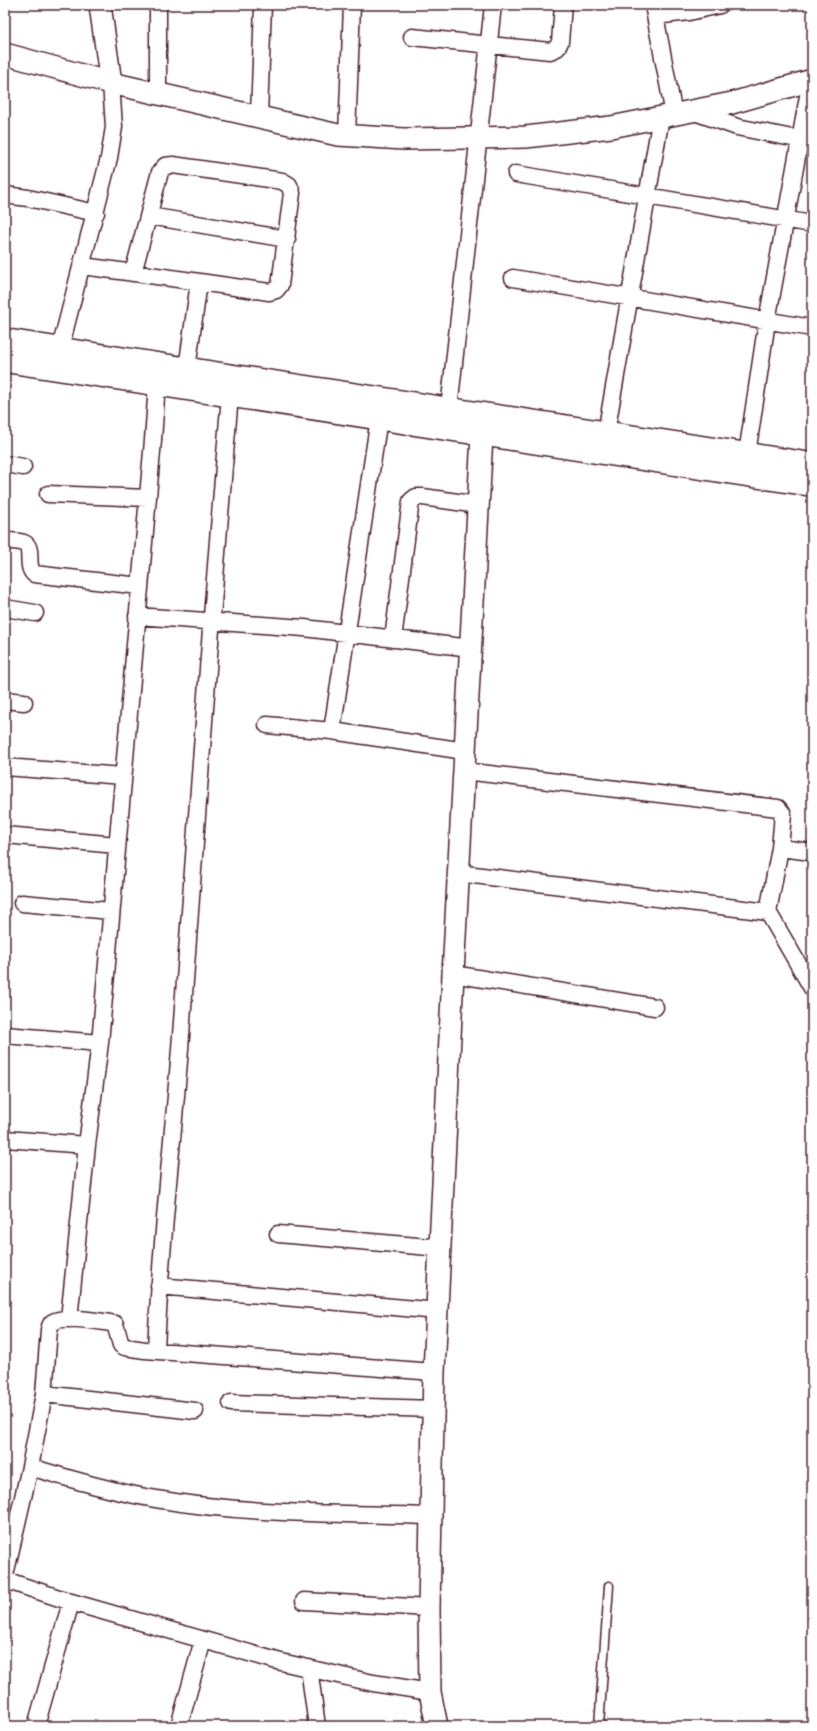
<svg xmlns="http://www.w3.org/2000/svg" width="817" height="1731" font-family="Kalam,sans-serif">
<style>
.lines{fill:none;stroke-linecap:round;stroke-linejoin:round}
.service-casing{stroke:#4a1f2b;stroke-width:11}
.minor-casing{stroke:#4a1f2b;stroke-width:19}
.tertiary-casing{stroke:#4a1f2b;stroke-width:24}
.primary-casing{stroke:#4a1f2b;stroke-width:25}
.service{stroke:#fff;stroke-width:8}
.minor{stroke:#fff;stroke-width:16}
.tertiary{stroke:#fff;stroke-width:21}
.primary{stroke:#fff;stroke-width:22}
</style>
<rect width="100%" height="100%" fill="#fff"/>
<filter id="ink" filterUnits="userSpaceOnUse"><feTurbulence type="fractalNoise" baseFrequency=".025" numOctaves="2"/><feDisplacementMap in="SourceGraphic" scale="8" xChannelSelector="R" yChannelSelector="G"/><feConvolveMatrix kernelMatrix="1 2 1 2 8 2 1 2 1" color-interpolation-filters="sRGB"/></filter>
<g filter="url(#ink)">
<g class="lines">
<g class="service-casing">
<path id="service" d="M 599,1726 L 609,1586"/>
</g>
<g class="minor-casing">
<path id="minor" d="M 653,5 L 674,115
M 655,16 L 689,12 L 720,5
M 412,37 L 550,51 L 557,48 L 560,42 L 563,5
M 158,93 L 158,5
M 692,111 L 737,127 L 812,142
M 259,116 L 263,5
M 347,136 L 352,5
M 516,174 L 812,224
M 5,195 L 28,198 L 96,213
M 149,216 L 287,239
M 82,266 C 144,274 207,283 269,292 L 276,290 L 280,285 L 292,193 L 289,185 L 282,181 L 173,165 L 165,166 L 160,172 L 133,273
M 513,278 L 812,328
M 60,349 L 109,158 L 114,127 L 111,83
M 187,369 L 199,282
M 449,409 L 493,5
M 606,433 L 661,117
M 747,454 L 767,321 L 811,80
M 5,464 L 23,467
M 48,494 L 148,498
M 5,541 C 11,541 19,541 24,543 C 34,547 25,566 34,574 L 140,586
M 5,608 L 35,613
M 137,616 L 304,628 L 471,648
M 393,639 L 411,501 L 416,497 L 423,497 L 478,505
M 5,700 L 24,702
M 267,725 L 332,731 L 465,751
M 332,731 L 379,418
M 5,767 L 123,776
M 464,771 L 778,808 L 783,814 L 780,848 L 768,912 L 812,988
M 5,835 L 117,845
M 780,848 L 812,852
M 458,873 L 768,912
M 22,903 L 111,911
M 453,974 L 655,1007
M 5,1035 L 100,1043
M 5,1139 L 87,1145
M 278,1234 L 441,1248
M 159,1286 L 438,1311
M 69,1319 L 87,1145 L 100,1043 L 153,440 L 157,384
M 156,1351 C 160,1250 172,1149 180,1049 C 196,831 211,613 230,396
M 44,1394 L 195,1411
M 231,1403 L 435,1409
M 30,1467 C 71,1479 113,1492 156,1499 C 247,1515 339,1513 431,1516
M 5,1575 L 30,1467 L 44,1394 L 49,1330 C 50,1327 50,1324 53,1322 C 64,1315 97,1321 110,1323 L 115,1324 L 121,1345 L 125,1347 L 145,1350 L 434,1372
M 5,1580 L 71,1602 L 277,1661 L 373,1683 L 430,1692
M 304,1601 L 429,1608
M 309,1668 L 317,1726
M 36,1726 L 71,1602
M 179,1726 L 203,1640"/>
</g>
<g class="tertiary-casing">
<path id="tertiary" d="M 100,5 L 111,83
M 5,54 L 111,83 L 338,135 L 404,139 L 526,137 L 611,127 L 732,103 L 812,80
M 437,1726 L 430,1692 L 429,1608 L 434,1372 L 453,974 L 483,417"/>
</g>
<g class="primary-casing">
<path id="primary" d="M 5,340 L 234,376 L 812,464
M 5,361 L 812,485"/>
</g>
<use href="#service" class="service"/>
<use href="#minor" class="minor"/>
<use href="#tertiary" class="tertiary"/>
<use href="#primary" class="primary"/>
</g>
</g>
<rect width="817" height="1731" fill="none" stroke="#fff" stroke-width="20"/>
<rect x="10" y="10" width="797" height="1711" fill="none" stroke="#4a1f2b" stroke-width="1.5" filter="url(#ink)"/>
</svg>
